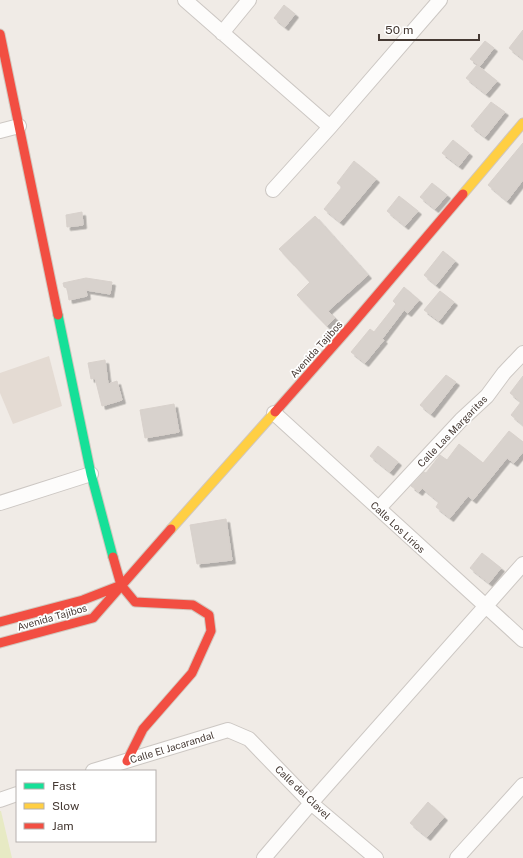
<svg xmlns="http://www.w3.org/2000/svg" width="523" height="858" font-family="'Public Sans',sans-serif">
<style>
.residential{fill:#e4dbd3}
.garden{fill:#e7eac4}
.building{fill:#d8d2cd;stroke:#d8d1cc;filter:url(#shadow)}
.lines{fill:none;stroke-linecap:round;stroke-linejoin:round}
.street-casing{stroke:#ccc7c3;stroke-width:16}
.fast-casing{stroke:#d1c7be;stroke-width:11}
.slow-casing{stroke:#d1c7be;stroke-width:11}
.jam-casing{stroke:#d1c7be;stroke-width:11}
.street{stroke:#fdfcfb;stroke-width:14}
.fast{stroke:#16e098;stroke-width:9}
.slow{stroke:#ffcf43;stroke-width:9}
.jam{stroke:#f24e42;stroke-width:9}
.labels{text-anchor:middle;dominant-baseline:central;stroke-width:3.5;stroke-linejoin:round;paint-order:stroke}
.street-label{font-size:10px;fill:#453933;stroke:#fff}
</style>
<defs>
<filter id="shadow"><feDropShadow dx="3.5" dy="3.5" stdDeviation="0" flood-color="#0004"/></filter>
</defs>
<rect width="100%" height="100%" fill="#f0ebe6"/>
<path class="residential" d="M 49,356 L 62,406 L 13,424 L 0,393 L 0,373 Z"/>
<path class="garden" d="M 0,811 L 1,811 L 12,858 L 0,858 Z"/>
<path class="building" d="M 284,5 L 295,14 L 285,27 L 274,18 Z
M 523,30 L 523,59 L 509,48 Z
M 485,41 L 494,48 L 480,66 L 470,59 Z
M 477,65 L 497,81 L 486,94 L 466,78 Z
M 491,102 L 505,112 L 485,137 L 471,126 Z
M 453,140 L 469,153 L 459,166 L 442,153 Z
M 523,143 L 523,180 L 507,201 L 488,185 Z
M 354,161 L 376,179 L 340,222 L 324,209 L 342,187 L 337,183 Z
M 432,183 L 447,195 L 435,209 L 420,197 Z
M 399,196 L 418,211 L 405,226 L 387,211 Z
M 82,212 L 83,225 L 67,227 L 66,215 Z
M 315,216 L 368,275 L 328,311 L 335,318 L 327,326 L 297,295 L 310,282 L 279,249 Z
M 443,251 L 455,261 L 436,285 L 424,275 Z
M 86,278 L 112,282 L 110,294 L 86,290 L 87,296 L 69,300 L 67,288 L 64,287 L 63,283 Z
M 404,287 L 419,300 L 408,313 L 404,310 L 382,339 L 384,340 L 365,363 L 351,352 L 370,329 L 374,332 L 396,304 L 393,301 Z
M 440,291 L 454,302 L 439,321 L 424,310 Z
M 105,360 L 108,384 L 117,381 L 122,400 L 102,406 L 95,378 L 91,379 L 88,363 Z
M 446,375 L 456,382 L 431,414 L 420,405 Z
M 523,376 L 523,425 L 511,415 L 521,402 L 510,393 Z
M 174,404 L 179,432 L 145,438 L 140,410 Z
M 509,431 L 523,442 L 523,452 L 514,463 L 507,458 L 473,500 L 468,496 L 450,518 L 436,507 L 439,502 L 422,488 L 419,492 L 411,486 L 424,472 L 426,473 L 440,455 L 447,460 L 459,444 L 483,463 Z
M 378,446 L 398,462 L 390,472 L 370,456 Z
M 226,519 L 232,560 L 197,564 L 190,525 Z
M 482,553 L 501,568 L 489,583 L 470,568 Z
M 428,802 L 444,817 L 427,837 L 410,823 Z"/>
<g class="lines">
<g class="street-casing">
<path id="street" d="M 185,0 L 330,127
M 222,33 L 249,0
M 0,131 L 19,126
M 273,190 L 330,127 L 440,0
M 274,413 L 523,640
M 0,503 L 91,474
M 379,508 L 461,420 L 487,396 L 504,373 L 523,353
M 93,771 L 228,730 L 249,739 L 311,803 L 376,858
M 0,800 L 17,794
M 264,858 L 311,803 L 523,564
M 457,858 L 523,785"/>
</g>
<g class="fast-casing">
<path id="fast" d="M 58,315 L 91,474 L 113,557"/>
</g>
<g class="slow-casing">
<path id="slow" d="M 463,194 L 523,123
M 171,529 L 275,412"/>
</g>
<g class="jam-casing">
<path id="jam" d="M 0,34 L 58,315
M 275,412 L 350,327 L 463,194
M 113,557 L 121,585 L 135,602 L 193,605 L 209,615 L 211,631 L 192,673 L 143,729 L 127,761
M 0,622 L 83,600 L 119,586
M 0,643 L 93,618 L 171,529"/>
</g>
<use href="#street" class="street"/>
<use href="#fast" class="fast"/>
<use href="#slow" class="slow"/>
<use href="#jam" class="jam"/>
</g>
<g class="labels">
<g class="street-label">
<text transform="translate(316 349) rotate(-48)">Avenida Tajibos</text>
<text transform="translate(452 431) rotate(-46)">Calle Las Margaritas</text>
<text transform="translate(398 527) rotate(43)">Calle Los Lirios</text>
<text transform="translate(52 617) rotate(-16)">Avenida Tajibos</text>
<text transform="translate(172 747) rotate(-17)">Calle El Jacarandal</text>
<text transform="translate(303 792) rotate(44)">Calle del Clavel</text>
</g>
</g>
<rect x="16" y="770" width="140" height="72" fill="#ffffff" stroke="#b5b0ad"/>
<rect x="24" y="783" width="20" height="6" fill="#16e098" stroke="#b5b0ad"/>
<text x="52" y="790" font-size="12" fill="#453933">Fast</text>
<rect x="24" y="803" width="20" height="6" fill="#ffcf43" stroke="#b5b0ad"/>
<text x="52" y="810" font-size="12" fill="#453933">Slow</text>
<rect x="24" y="823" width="20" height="6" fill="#f24e42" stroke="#b5b0ad"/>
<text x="52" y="830" font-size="12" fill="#453933">Jam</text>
<path d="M379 34v6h100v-6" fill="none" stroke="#453933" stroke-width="2"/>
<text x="385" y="34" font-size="12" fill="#453933" stroke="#ffffff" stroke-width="3" paint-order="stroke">50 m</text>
</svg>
